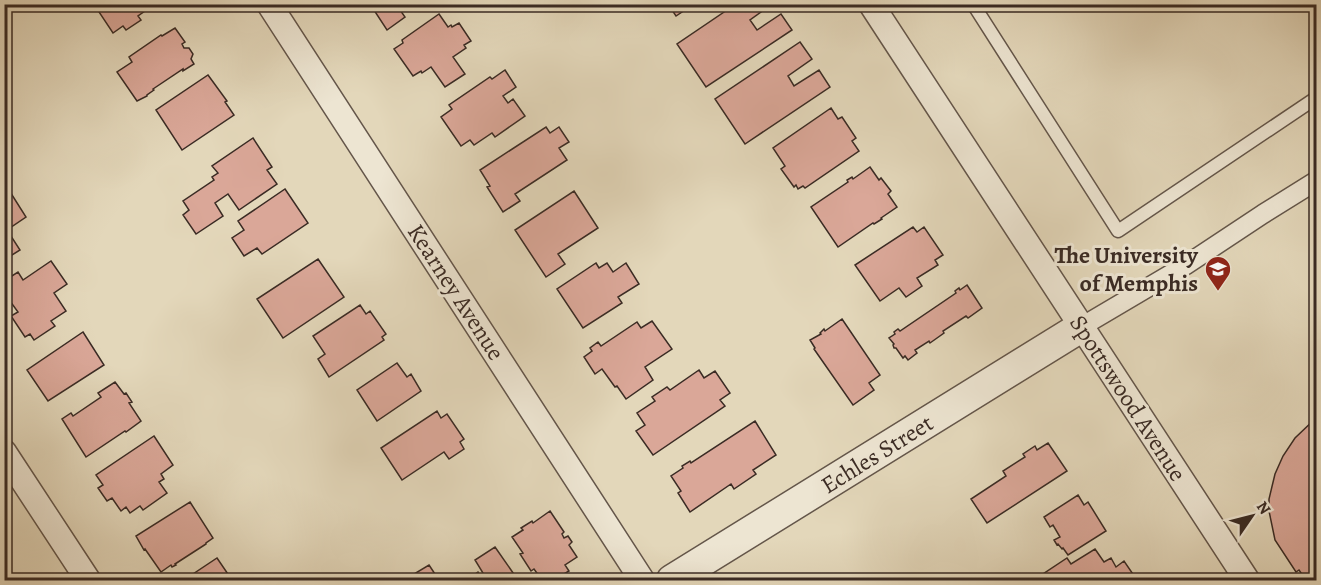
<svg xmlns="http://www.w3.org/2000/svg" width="1321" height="585" font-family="Alegreya,serif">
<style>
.building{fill:#daa798;stroke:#3a2b24;stroke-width:1.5}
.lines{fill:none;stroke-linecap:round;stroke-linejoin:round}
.service-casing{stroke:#64564a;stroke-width:15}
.pedestrian-casing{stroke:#64564a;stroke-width:21}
.minor-casing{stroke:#64564a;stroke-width:27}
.tertiary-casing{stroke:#64564a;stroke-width:33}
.service{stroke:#ede5d2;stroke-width:12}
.pedestrian{stroke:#ede5d2;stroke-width:18}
.minor{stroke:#ede5d2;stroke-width:24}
.tertiary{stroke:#ede5d2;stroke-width:30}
.labels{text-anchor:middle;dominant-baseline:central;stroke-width:6;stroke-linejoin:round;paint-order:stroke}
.poi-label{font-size:24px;font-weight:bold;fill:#3a2b24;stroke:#ede5d2;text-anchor:end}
.street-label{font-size:24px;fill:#3a2b24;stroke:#ede5d2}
</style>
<rect width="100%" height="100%" fill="#e3d7ba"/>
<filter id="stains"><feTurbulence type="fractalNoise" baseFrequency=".00333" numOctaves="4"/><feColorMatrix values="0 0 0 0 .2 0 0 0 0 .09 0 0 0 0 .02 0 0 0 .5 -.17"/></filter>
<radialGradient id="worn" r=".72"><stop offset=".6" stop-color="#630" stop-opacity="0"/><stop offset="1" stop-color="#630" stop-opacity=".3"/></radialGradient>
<path class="building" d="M 103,4 L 155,4 L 138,16 L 141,20 L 126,30 L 123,26 L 113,33 L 97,9 Z
M 370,4 L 408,4 L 400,10 L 405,17 L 387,30 Z
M 668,4 L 694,4 L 676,16 Z
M 736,4 L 772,4 L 750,20 L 757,30 L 781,14 L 792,30 L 706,87 L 677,44 Z
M 439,14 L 448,27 L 451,25 L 452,27 L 459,23 L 471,41 L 464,45 L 466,48 L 453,57 L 465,74 L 445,87 L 431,67 L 422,73 L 421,71 L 413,76 L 394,49 L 403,43 L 402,40 Z
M 175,28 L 185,42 L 182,44 L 184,48 L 189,48 L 193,54 L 191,59 L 194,64 L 183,71 L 183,69 L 153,89 L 154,90 L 147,95 L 147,96 L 137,101 L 117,72 L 132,62 L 129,57 L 161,35 L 162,36 Z
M 800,42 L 812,59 L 788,76 L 794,86 L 819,70 L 830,87 L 745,144 L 715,99 Z
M 505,70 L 516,87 L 503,96 L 508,103 L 513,99 L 525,116 L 495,137 L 492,133 L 474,145 L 470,140 L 461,146 L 441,117 L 452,109 L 449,105 L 490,77 L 492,79 Z
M 208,75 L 227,101 L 225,102 L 234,115 L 182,150 L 156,110 Z
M 831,108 L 838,119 L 842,117 L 856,138 L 852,141 L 859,151 L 805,188 L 803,186 L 798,189 L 796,185 L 794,187 L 781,169 L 785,166 L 773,148 Z
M 546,127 L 550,133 L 559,127 L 569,142 L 559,148 L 567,160 L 515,194 L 520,201 L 503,212 L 487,187 L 490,186 L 480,170 Z
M 253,138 L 272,167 L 267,170 L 277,184 L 239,210 L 228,194 L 215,203 L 223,216 L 196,234 L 183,215 L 189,210 L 183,201 L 214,180 L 212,177 L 218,173 L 212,166 Z
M 870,167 L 879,180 L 881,178 L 891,191 L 888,194 L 897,207 L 881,218 L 882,219 L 874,224 L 873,223 L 838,247 L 811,207 L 848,182 L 847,180 L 852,177 L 853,179 Z
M 7,187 L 26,217 L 7,230 L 20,250 L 4,260 L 4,188 Z
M 285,189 L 308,223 L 262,254 L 257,248 L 244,256 L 232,238 L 244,230 L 238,221 Z
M 574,191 L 598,228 L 558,254 L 565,264 L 546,277 L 515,230 Z
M 913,227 L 917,232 L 924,227 L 943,255 L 935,260 L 938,265 L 917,278 L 922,286 L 906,297 L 899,288 L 880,301 L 855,265 Z
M 318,259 L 344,297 L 283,338 L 257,299 Z
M 51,261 L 67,284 L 54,293 L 66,311 L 51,321 L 55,326 L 34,340 L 30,334 L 25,337 L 11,316 L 18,312 L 7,297 L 11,294 L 4,284 L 4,281 L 18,272 L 23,280 Z
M 596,263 L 599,268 L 607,263 L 613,272 L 626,263 L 639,284 L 618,297 L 622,303 L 583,328 L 557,289 Z
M 967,285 L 982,308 L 968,318 L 966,316 L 943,331 L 944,333 L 930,343 L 929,341 L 915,350 L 917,353 L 908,360 L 905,356 L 903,358 L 896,348 L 894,348 L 893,345 L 894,344 L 889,338 L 895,334 L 894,332 L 898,329 L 900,331 L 956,293 L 955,291 L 959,288 L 960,290 Z
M 360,305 L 366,314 L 370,311 L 386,334 L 382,337 L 384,340 L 329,377 L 318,359 L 325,354 L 313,336 Z
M 842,319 L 880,375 L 869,383 L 874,390 L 853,405 L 814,349 L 815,348 L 810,340 L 821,334 L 820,333 L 824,329 L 825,331 Z
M 652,321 L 672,349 L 645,367 L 653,380 L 626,399 L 617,386 L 615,387 L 602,369 L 595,374 L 584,357 L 592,351 L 590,348 L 598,342 L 601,346 L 637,322 L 641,328 Z
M 83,332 L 104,365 L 48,401 L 27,370 Z
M 397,363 L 407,377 L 411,374 L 421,391 L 377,421 L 357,390 Z
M 699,370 L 704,378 L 715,371 L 730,393 L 720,400 L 725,406 L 653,455 L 636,431 L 645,425 L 637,413 L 655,401 L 652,397 L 667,387 L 670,390 Z
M 115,382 L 124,394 L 126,393 L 132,402 L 129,403 L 141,421 L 126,432 L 125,431 L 86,457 L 62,419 L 71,413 L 73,416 L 101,397 L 98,393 Z
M 437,411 L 441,418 L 447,414 L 464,439 L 460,442 L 464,449 L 449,459 L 444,452 L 402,480 L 381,448 Z
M 1316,418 L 1316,580 L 1306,580 L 1299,570 L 1296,572 L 1275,540 L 1269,511 L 1269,499 L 1275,474 L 1283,456 L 1295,438 Z
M 755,421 L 776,455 L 753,470 L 756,474 L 734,489 L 731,484 L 690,512 L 678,493 L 681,491 L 671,476 L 683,468 L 682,466 L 690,461 L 691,463 Z
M 154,436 L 173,465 L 161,474 L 164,479 L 159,482 L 167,493 L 143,510 L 140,506 L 130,513 L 126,507 L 121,511 L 112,498 L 107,501 L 98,488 L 103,485 L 96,475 Z
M 1048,443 L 1067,471 L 987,523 L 971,499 L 1006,476 L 1003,471 L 1025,457 L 1023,454 L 1035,446 L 1037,450 Z
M 1078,495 L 1084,505 L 1088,502 L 1106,531 L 1068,555 L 1063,548 L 1062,549 L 1058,544 L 1057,545 L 1054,540 L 1060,537 L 1053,525 L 1050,527 L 1044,517 Z
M 190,502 L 213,538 L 206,543 L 206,544 L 175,564 L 176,565 L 172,567 L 171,565 L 161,572 L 145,549 L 144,550 L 136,536 Z
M 550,511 L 564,532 L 562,534 L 564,538 L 568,536 L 572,542 L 569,545 L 577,557 L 565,565 L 569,571 L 559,577 L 558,575 L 550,580 L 542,580 L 534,569 L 531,571 L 520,554 L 523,553 L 512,537 L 523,530 L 521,528 L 532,521 L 533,523 Z
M 495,547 L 518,580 L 471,580 L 473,580 L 471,577 L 478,572 L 480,575 L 483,573 L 475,560 Z
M 1095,549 L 1104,562 L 1111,558 L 1116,567 L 1124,561 L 1137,580 L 1048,580 L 1043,574 L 1067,558 L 1071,564 Z
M 217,558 L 230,577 L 226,580 L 184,580 Z
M 429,565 L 439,580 L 404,580 Z"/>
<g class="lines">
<g class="service-casing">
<path id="service" d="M 973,4 L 1118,231 L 1316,98"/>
</g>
<g class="pedestrian-casing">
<path id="pedestrian" d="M 1081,327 L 1186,265 L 1263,214 L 1316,181"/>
</g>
<g class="minor-casing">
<path id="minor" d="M 269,4 L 642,580
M 871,4 L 1247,580
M 4,452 L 88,580"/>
</g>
<g class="tertiary-casing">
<path id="tertiary" d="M 672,580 L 1081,327"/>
</g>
<use href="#service" class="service"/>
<use href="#pedestrian" class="pedestrian"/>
<use href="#minor" class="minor"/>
<use href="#tertiary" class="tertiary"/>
</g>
<defs>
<g id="university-pin" transform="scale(1.35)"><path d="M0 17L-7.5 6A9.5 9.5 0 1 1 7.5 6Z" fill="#8f2418" stroke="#ede5d2"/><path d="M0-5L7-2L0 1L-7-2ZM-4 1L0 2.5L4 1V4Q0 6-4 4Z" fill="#fff"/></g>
</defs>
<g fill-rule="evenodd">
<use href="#university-pin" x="1218" y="269"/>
</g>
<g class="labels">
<g class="poi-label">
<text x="1198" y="255">The University<tspan x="1198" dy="28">of Memphis</tspan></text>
</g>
<g class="street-label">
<text transform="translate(456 292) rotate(57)">Kearney Avenue</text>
<text transform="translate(1128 398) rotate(57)">Spottswood Avenue</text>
<text transform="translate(877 454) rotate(-32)">Echles Street</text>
</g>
</g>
<rect width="1321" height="585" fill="none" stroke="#e3d7ba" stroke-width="24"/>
<rect x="6" y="6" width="1309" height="573" fill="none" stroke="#3a2b24" stroke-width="3"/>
<rect x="12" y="12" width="1297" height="561" fill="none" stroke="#3a2b24" stroke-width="1.5"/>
<g transform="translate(1252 516) rotate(55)" stroke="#ede5d2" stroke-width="4.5" paint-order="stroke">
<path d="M0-4.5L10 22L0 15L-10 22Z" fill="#3a2b24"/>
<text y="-9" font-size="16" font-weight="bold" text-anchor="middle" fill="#3a2b24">N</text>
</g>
<rect width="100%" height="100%" filter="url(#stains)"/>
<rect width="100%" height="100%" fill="url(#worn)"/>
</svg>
